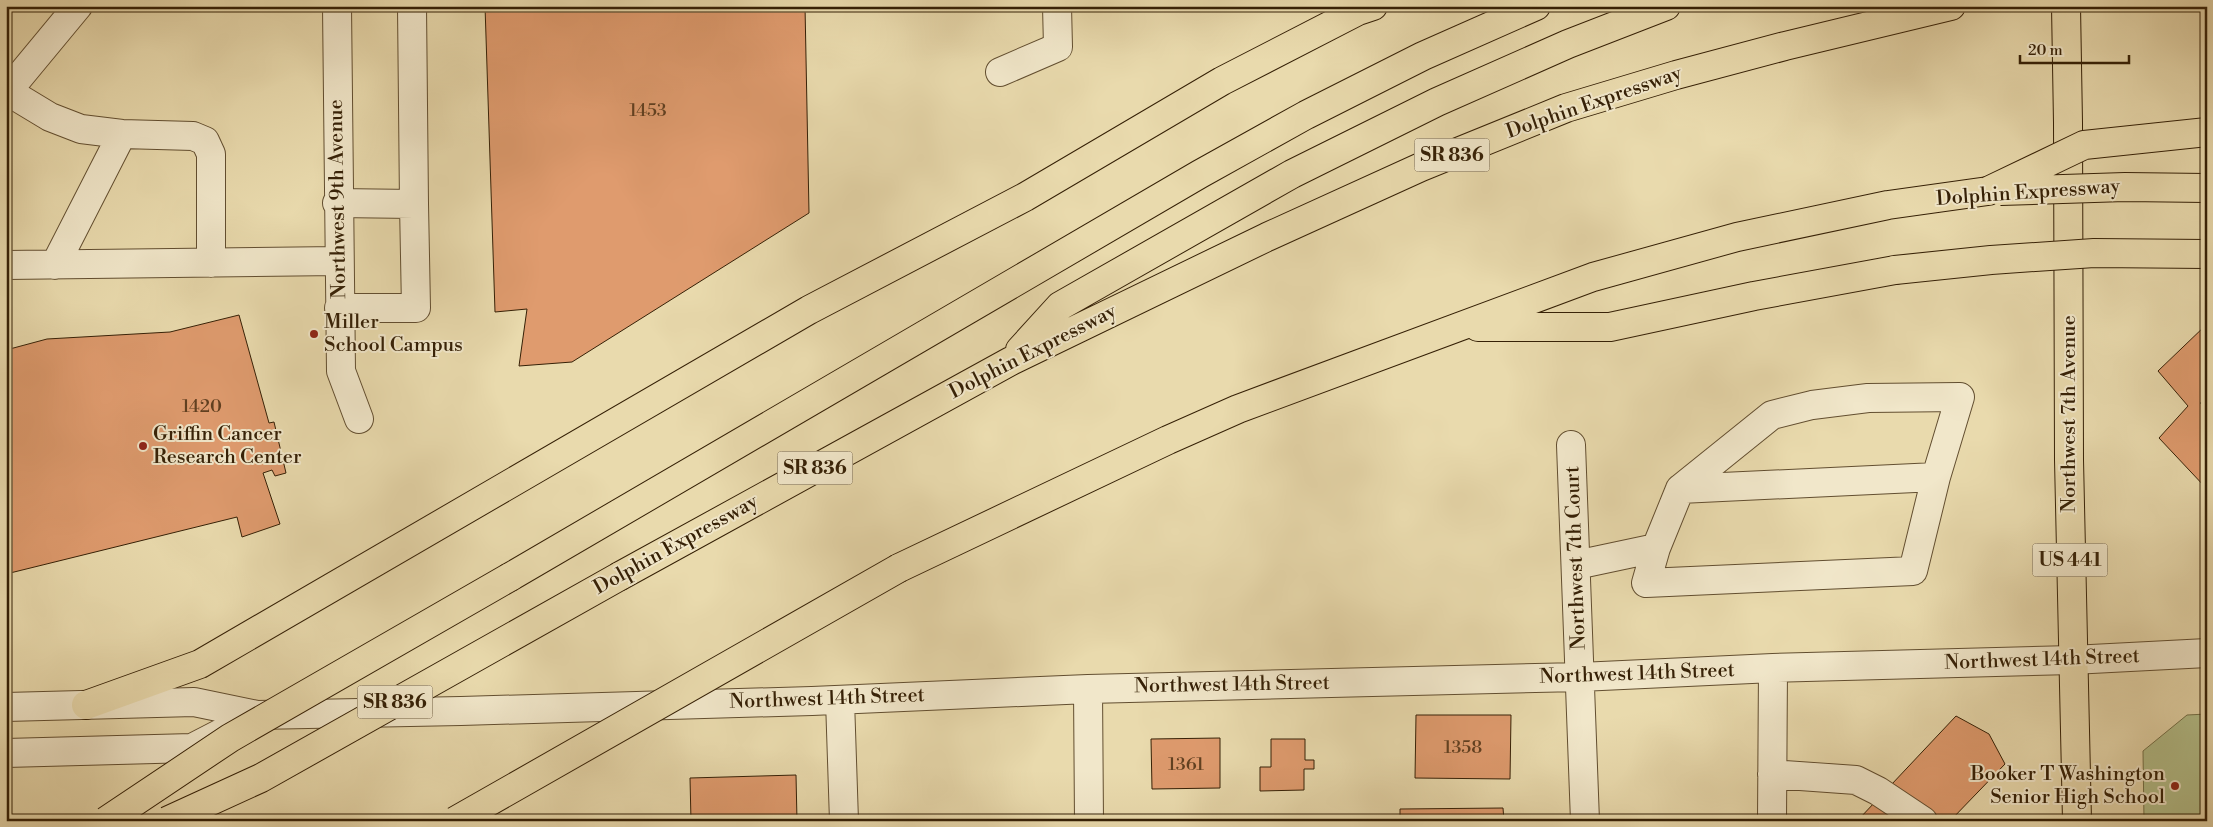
<svg xmlns="http://www.w3.org/2000/svg" width="2213" height="827" font-family="'Libre Bodoni',serif">
<style>
.green{fill:#b4c08b;stroke:#747048}
.building{fill:#df9b6e;stroke:#352006}
.lines{fill:none;stroke-linecap:round;stroke-linejoin:round}
.minor-casing{stroke:#624e30;stroke-width:30}
.major-casing{stroke:#352006;stroke-width:30}
.highway-casing{stroke:#352006;stroke-width:30}
.minor{stroke:#f1e7ca;stroke-width:28}
.major{stroke:#e9daad;stroke-width:28}
.highway{stroke:#e9daad;stroke-width:28}
.highway-bridge-casing{stroke:#352006;stroke-width:30;stroke-linecap:butt}
.highway-bridge{stroke:#e9daad;stroke-width:28}
.poi-dot{fill:#8f2418;stroke:#f1e7ca;stroke-width:2}
.labels{text-anchor:middle;dominant-baseline:central;stroke-width:4;stroke-linejoin:round;paint-order:stroke}
.number-label{font-size:18px;fill:#603f20}
.shield{fill:#f1e7ca;stroke:#6d5c41;stroke-width:1}
.shield-label{font-size:19px;font-weight:bold;fill:#352006}
.street-label{font-size:20px;fill:#352006;stroke:#f1e7ca}
.poi-label{font-size:20px;fill:#352006;stroke:#f1e7ca;text-anchor:start}
</style>
<rect width="100%" height="100%" fill="#e9daad"/>
<filter id="stains"><feTurbulence type="fractalNoise" baseFrequency=".004" numOctaves="4"/><feColorMatrix values="0 0 0 0 .2 0 0 0 0 .09 0 0 0 0 .02 0 0 0 .5 -.17"/></filter>
<radialGradient id="worn" r=".72"><stop offset=".6" stop-color="#630" stop-opacity="0"/><stop offset="1" stop-color="#630" stop-opacity=".3"/></radialGradient>
<path class="green" d="M 2207,714 L 2207,821 L 2144,821 L 2143,751 L 2187,715 Z"/>
<path class="building" d="M 485,6 L 805,6 L 809,213 L 572,362 L 519,366 L 527,309 L 495,312 Z
M 239,315 L 269,423 L 274,422 L 286,473 L 275,476 L 272,470 L 263,473 L 280,524 L 242,537 L 237,517 L 6,574 L 6,350 L 47,339 L 170,332 Z
M 2207,324 L 2207,398 L 2200,403 L 2207,410 L 2206,488 L 2159,438 L 2188,406 L 2158,371 Z
M 1416,715 L 1511,715 L 1510,779 L 1415,778 Z
M 1956,716 L 1989,734 L 2005,764 L 1950,821 L 1861,821 L 1859,819 Z
M 1220,738 L 1220,788 L 1152,789 L 1151,739 Z
M 1271,739 L 1305,739 L 1305,760 L 1314,760 L 1314,769 L 1304,769 L 1304,790 L 1260,791 L 1260,767 L 1271,767 Z
M 796,775 L 797,821 L 691,821 L 690,778 Z
M 1503,808 L 1504,821 L 1400,821 L 1400,809 Z
M 1269,816 L 1269,821 L 1165,821 L 1165,817 Z"/>
<g class="lines">
<g class="minor-casing">
<path id="minor" d="M 337,6 L 341,371 L 359,419
M 1000,72 L 1058,47 L 1057,6
M 7,91 L 50,117 L 81,129 L 122,134 L 193,136 L 205,141 L 211,154 L 211,263
M 6,93 L 78,6
M 337,203 L 414,204 L 412,6
M 6,265 L 338,261
M 55,265 L 122,134
M 339,308 L 416,308 L 414,204
M 1571,445 L 1585,821
M 1680,489 L 1772,415 L 1812,405 L 1868,398 L 1960,397 L 1936,477
M 1576,565 L 1656,548 L 1646,583 L 1913,571 L 1936,477 L 1680,489 L 1656,548
M 1088,689 L 1089,821
M 840,700 L 844,821
M 6,707 L 194,702 L 257,715 L 461,711 L 812,701 L 1088,689 L 1580,677 L 1773,668 L 2072,660 L 2207,653
M 6,753 L 192,748 L 223,732
M 1772,774 L 1856,780 L 1878,791 L 1923,821
M 1772,821 L 1773,668"/>
</g>
<g class="major-casing">
<path id="major" d="M 2066,6 L 2068,123 L 2069,460 L 2077,821"/>
</g>
<g class="highway-casing">
<path id="highway" d="M 1478,327 L 1610,327 L 1754,296 L 1895,270
M 1020,350 L 1060,306 L 1292,174 L 1437,102 L 1568,44 L 1666,6
M 899,568 L 1168,440 L 1238,409 L 1593,277 L 1737,237 L 1888,205 L 1988,191
M 620,576 L 1011,361 L 1267,237 L 1421,167 L 1566,108 L 1676,75 L 1785,46 L 1951,6
M 510,577 L 1200,174 L 1306,115 L 1423,56 L 1536,6
M 86,705 L 200,664 L 809,310 L 1025,197 L 1222,81 L 1358,11 L 1373,6"/>
</g>
<use href="#minor" class="minor"/>
<use href="#major" class="major"/>
<use href="#highway" class="highway"/>
<g class="highway-bridge-casing">
<path id="highway-bridge" d="M 1988,191 L 2084,145 L 2207,132
M 2000,191 L 2125,187 L 2207,188
M 1895,270 L 1991,260 L 2094,253 L 2207,254
M 106,821 L 230,738 L 510,577
M 167,821 L 261,778 L 620,576
M 455,821 L 899,568"/>
</g>
<use href="#highway-bridge" class="highway-bridge"/>
</g>
<g class="poi-dot">
<circle cx="314" cy="334" r="5"/>
<circle cx="143" cy="446" r="5"/>
<circle cx="2175" cy="786" r="5"/>
</g>
<g class="labels">
<g class="number-label">
<text x="648" y="110">1453</text>
<text x="202" y="406">1420</text>
<text x="1463" y="747">1358</text>
<text x="1186" y="764">1361</text>
</g>
<g class="shield">
<rect x="1414.5" y="138.5" width="75" height="33" rx="4"/>
<rect x="777.5" y="451.5" width="75" height="33" rx="4"/>
<rect x="2032.5" y="543.5" width="75" height="33" rx="4"/>
<rect x="357.5" y="685.5" width="75" height="33" rx="4"/>
</g>
<g class="shield-label">
<text x="1452" y="155">SR 836</text>
<text x="815" y="468">SR 836</text>
<text x="2070" y="560">US 441</text>
<text x="395" y="702">SR 836</text>
</g>
<g class="street-label">
<text transform="translate(1594 103) rotate(-19)">Dolphin Expressway</text>
<text transform="translate(2028 193) rotate(-4)">Dolphin Expressway</text>
<text transform="translate(338 199) rotate(-91)">Northwest 9th Avenue</text>
<text transform="translate(1033 352) rotate(-27)">Dolphin Expressway</text>
<text transform="translate(2069 414) rotate(-90)">Northwest 7th Avenue</text>
<text transform="translate(676 545) rotate(-29)">Dolphin Expressway</text>
<text transform="translate(1576 558) rotate(-92)">Northwest 7th Court</text>
<text transform="translate(2042 660) rotate(-2)">Northwest 14th Street</text>
<text transform="translate(1637 674) rotate(-2)">Northwest 14th Street</text>
<text transform="translate(1232 685) rotate(-1)">Northwest 14th Street</text>
<text transform="translate(827 699) rotate(-2)">Northwest 14th Street</text>
</g>
<g class="poi-label">
<text x="324" y="322">Miller<tspan x="324" dy="23">School Campus</tspan></text>
<text x="153" y="434">Griffin Cancer<tspan x="153" dy="23">Research Center</tspan></text>
<text x="2165" y="774" text-anchor="end">Booker T Washington<tspan x="2165" dy="23">Senior High School</tspan></text>
</g>
</g>
<rect width="2213" height="827" fill="none" stroke="#e9daad" stroke-width="25"/>
<rect x="8" y="8" width="2198" height="812" fill="none" stroke="#352006" stroke-width="2.5"/>
<rect x="12" y="12" width="2188" height="802" fill="none" stroke="#352006"/>
<path d="M2020 55v8h109v-8" fill="none" stroke="#352006" stroke-width="2.5"/>
<text x="2028" y="55" font-size="15" fill="#352006" stroke="#f1e7ca" stroke-width="4" paint-order="stroke">20 m</text>
<rect width="100%" height="100%" filter="url(#stains)"/>
<rect width="100%" height="100%" fill="url(#worn)"/>
</svg>
